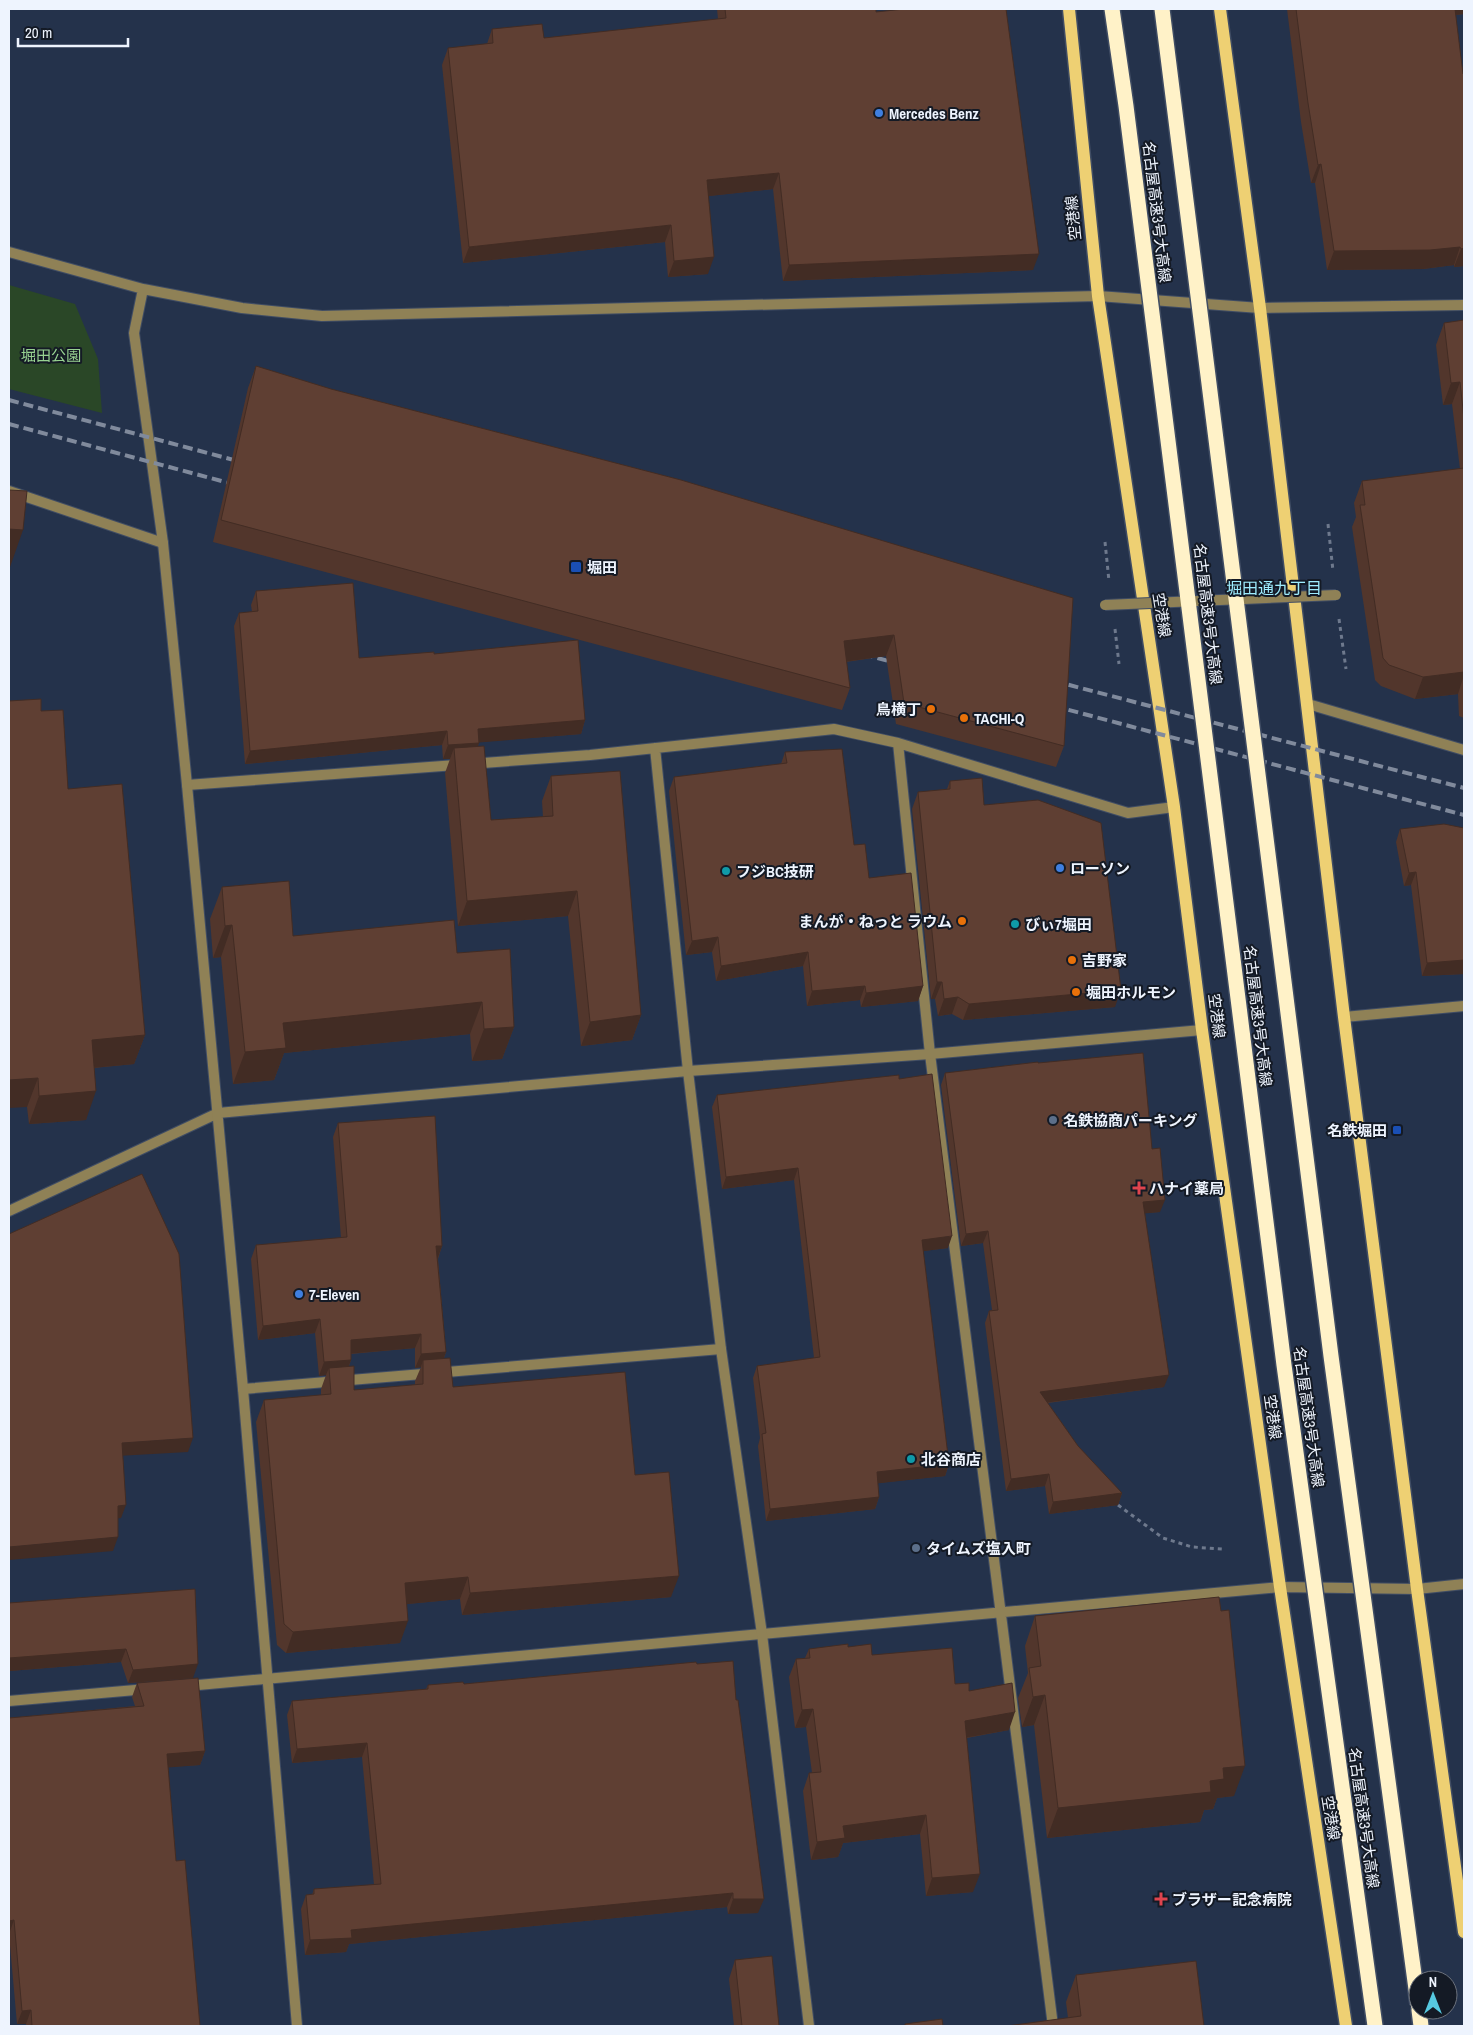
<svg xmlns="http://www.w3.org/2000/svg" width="1473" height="2035" font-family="'Archivo Narrow','Noto Sans JP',sans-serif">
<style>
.green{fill:#2a4727}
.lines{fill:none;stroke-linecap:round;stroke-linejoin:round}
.minor-casing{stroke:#404d64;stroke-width:12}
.tertiary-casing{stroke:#404d64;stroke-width:12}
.primary-casing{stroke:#404d64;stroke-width:15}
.motorway-casing{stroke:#404d64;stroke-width:18}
.path{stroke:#6e798d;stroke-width:3;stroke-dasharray:4 4;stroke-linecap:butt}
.minor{stroke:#8f8156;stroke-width:10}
.tertiary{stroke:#8f8156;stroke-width:10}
.primary{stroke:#eed073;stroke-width:12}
.motorway{stroke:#fff2c8;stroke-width:15}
.rail{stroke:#808a9c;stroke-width:4;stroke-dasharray:10 5;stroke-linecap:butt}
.pedestrian-bridge-casing{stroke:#404d64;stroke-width:12;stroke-linecap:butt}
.motorway-bridge-casing{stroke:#404d64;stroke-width:18;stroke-linecap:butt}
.pedestrian-bridge{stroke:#8f8156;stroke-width:10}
.motorway-bridge{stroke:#fff2c8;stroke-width:15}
.wall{fill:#52362c;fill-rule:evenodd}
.shaded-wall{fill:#422c24}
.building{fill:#5f3f33;stroke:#422c24}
.shop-dot{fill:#3f7fe0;stroke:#141a25;stroke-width:2}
.transit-dot{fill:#1a4fb4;stroke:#141a25;stroke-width:2}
.food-dot{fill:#e8710a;stroke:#141a25;stroke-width:2}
.culture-dot{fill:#0f9aa8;stroke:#141a25;stroke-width:2}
.service-dot{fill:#5c6f8a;stroke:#141a25;stroke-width:2}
.health-dot{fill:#e0444e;stroke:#141a25;stroke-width:2}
.labels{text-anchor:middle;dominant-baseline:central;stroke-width:4;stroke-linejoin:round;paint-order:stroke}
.poi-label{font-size:15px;font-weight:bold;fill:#eef4fe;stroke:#141a25;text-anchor:start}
.street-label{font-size:15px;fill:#eef4fe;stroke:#141a25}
.park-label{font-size:15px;fill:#98d291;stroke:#141a25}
.neighbourhood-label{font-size:16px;fill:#9eecfe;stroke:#141a25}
</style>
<rect width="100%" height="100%" fill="#24324b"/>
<path class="green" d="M 9,285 L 75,304 L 98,359 L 102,413 L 9,389 Z"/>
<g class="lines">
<g class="minor-casing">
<path id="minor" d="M 1260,308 L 1464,305
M 9,491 L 163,543
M 1308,704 L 1464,750
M 898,743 L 930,1054 L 1053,2026
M 655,748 L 688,1071
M 187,785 L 590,755 L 834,729 L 898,743 L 1128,813 L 1174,807
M 1344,1017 L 1464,1006
M 9,1211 L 218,1113
M 243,1389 L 721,1349
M 187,1686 L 1280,1587 L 1417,1589 L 1464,1584
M 9,1701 L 147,1689"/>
</g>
<g class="tertiary-casing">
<path id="tertiary" d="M 9,252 L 143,289 L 242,308 L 322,316 L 1098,296 L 1260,308
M 143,289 L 134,333 L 163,543 L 187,785 L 243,1389 L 297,2026
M 688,1071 L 721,1349 L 762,1634 L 809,2026
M 218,1113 L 688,1071 L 930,1054 L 1202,1030"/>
</g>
<g class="primary-casing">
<path id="primary" d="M 1069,9 L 1098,296 L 1174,807 L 1202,1030 L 1280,1587 L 1346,2026
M 1220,9 L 1260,308 L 1344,1017 L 1417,1589 L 1464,1932"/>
</g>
<g class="motorway-casing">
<path id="motorway" d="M 1419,2010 L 1421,2026"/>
</g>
<path class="path" d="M 1328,524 L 1333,571
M 1105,542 L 1109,581
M 1339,619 L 1346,669
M 1115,629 L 1119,664
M 1118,1505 L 1163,1538 L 1192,1547 L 1223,1549"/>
<use href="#minor" class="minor"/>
<use href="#tertiary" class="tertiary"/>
<use href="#primary" class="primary"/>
<use href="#motorway" class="motorway"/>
<path class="rail" d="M 9,400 L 245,463
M 9,424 L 240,486
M 863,654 L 899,664
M 1054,681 L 1464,788
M 1054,706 L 1464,815"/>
<g class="pedestrian-bridge-casing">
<path id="pedestrian-bridge" d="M 1105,605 L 1336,595"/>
</g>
<g class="motorway-bridge-casing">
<path id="motorway-bridge" d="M 1112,9 L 1126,106 L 1284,1365 L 1375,2026
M 1162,9 L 1331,1356 L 1418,2004"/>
</g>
<use href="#pedestrian-bridge" class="pedestrian-bridge"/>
<use href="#motorway-bridge" class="motorway-bridge"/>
</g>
<path class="wall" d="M 717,9 L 876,9 L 876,12 L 1033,270 L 783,281 L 773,189 L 708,196 L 708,274 L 668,277 L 665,242 L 463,263 L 442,65 L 448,48 L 487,44 L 492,29 L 544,38 L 718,19 Z
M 1287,9 L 1464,9 L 1464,14 L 1455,15 L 1463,74 L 1464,74 L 1464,266 L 1454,267 L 1454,265 L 1423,269 L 1327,270 L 1315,183 L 1311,183 L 1301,122 Z
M 1464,320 L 1464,718 L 1459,716 L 1458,694 L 1415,699 L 1381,686 L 1375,680 L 1352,527 L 1356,517 L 1354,503 L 1362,481 L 1460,469 L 1452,404 L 1443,405 L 1436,345 L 1444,323 Z
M 256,366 L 331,389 L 681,480 L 1064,746 L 1056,767 L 896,724 L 886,656 L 846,662 L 850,688 L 842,710 L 213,542 L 248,388 Z
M 256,591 L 359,658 L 434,654 L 585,720 L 581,734 L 479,742 L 478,746 L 491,820 L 543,817 L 542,801 L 551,776 L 641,1015 L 632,1040 L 581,1046 L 568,916 L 458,926 L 445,773 L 450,759 L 443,759 L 442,745 L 245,764 L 234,626 L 239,613 L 252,612 L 251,605 Z
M 41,711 L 68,789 L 145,1035 L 134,1064 L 94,1068 L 86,1120 L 29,1124 L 27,1107 Z
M 785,752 L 854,845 L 869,878 L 923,986 L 918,1001 L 861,1007 L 860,1000 L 807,1006 L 803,966 L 716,981 L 712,952 L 686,955 L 669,791 L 674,777 L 781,764 Z
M 950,781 L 984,805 L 1115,1007 L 963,1020 L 952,1014 L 938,1016 L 935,999 L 931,999 L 912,809 L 918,792 L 947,789 Z
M 1464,828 L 1464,974 L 1422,976 L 1411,885 L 1404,886 L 1396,842 L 1400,829 Z
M 222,887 L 293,936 L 457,953 L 514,1027 L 502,1059 L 472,1061 L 470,1034 L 284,1053 L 274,1080 L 233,1084 L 221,957 L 213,958 L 210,919 Z
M 1038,1063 L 1152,1149 L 1160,1212 L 1145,1213 L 1164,1387 L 1048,1403 L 1078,1446 L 1122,1493 L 1118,1505 L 1049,1514 L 1045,1486 L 1006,1491 L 985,1323 L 989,1311 L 992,1310 L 983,1243 L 961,1246 L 941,1085 L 945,1073 Z
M 899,1079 L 948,1248 L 923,1251 L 949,1464 L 945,1476 L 878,1483 L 879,1497 L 875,1509 L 766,1521 L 758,1446 L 760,1438 L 753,1378 L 757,1366 L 814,1358 L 794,1180 L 722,1189 L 712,1107 L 717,1095 Z
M 338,1123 L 442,1246 L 438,1259 L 446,1352 L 444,1358 L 453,1387 L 635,1475 L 671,1597 L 462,1615 L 460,1599 L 407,1604 L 400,1643 L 286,1653 L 277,1645 L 256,1422 L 264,1400 L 321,1395 L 321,1389 L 326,1375 L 319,1376 L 315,1333 L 258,1340 L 251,1259 L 256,1245 L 341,1238 L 333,1137 ZM 415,1348 L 415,1368 L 421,1367 L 415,1381 L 415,1385 L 354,1390 L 349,1366 L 351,1360 L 351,1354 Z
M 195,1589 L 193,1678 L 128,1683 L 121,1662 L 9,1671 L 9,1603 Z
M 1035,1616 L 1234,1796 L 1217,1798 L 1213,1809 L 1204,1810 L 1200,1822 L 1047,1838 L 1034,1725 L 1022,1727 L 1018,1698 L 1028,1673 L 1025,1646 Z
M 848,1647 L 955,1684 L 969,1691 L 1009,1730 L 967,1738 L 973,1892 L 926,1896 L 920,1834 L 843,1843 L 838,1857 L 811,1860 L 803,1791 L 809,1773 L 812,1773 L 806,1727 L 795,1728 L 789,1677 L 796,1659 L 805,1658 L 809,1649 Z
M 697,1664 L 736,1700 L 758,1913 L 728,1914 L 727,1907 L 349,1944 L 346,1952 L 305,1955 L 301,1909 L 306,1895 L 312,1895 L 314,1889 L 374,1885 L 362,1757 L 292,1763 L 287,1715 L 292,1701 L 426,1689 L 428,1685 L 464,1684 Z
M 137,1683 L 205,1751 L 200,1765 L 168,1767 L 176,1861 L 200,2026 L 26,2026 L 26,2024 L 17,2024 L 9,1934 L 9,1718 L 135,1706 L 132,1697 Z
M 735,1960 L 779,2026 L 734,2026 L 729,1979 Z
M 1076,1975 L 1204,2026 L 1068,2018 L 1066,2002 Z"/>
<path class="shaded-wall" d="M 1449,9 L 1464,9 L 1464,14 L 1446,16 Z
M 1321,164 L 1315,183 L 1311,183 L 1318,165 Z
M 779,173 L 773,189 L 701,197 L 707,180 Z
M 671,225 L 665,242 L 463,263 L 469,247 Z
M 1460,247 L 1454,265 L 1423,269 L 1327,270 L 1334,251 Z
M 1464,248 L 1464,266 L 1454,267 L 1461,249 Z
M 1039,254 L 1033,270 L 783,281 L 789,265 Z
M 714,257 L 708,274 L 668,277 L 674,261 Z
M 1460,382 L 1452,404 L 1443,405 L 1451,383 Z
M 9,529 L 23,530 L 9,570 Z
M 894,635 L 886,656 L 836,663 L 844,641 Z
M 1464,672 L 1464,675 L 1458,694 L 1415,699 L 1423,677 Z
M 585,720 L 581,734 L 473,743 L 478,729 Z
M 447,731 L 442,745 L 245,764 L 250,751 Z
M 479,743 L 474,757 L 454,748 L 450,759 L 443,759 L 448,745 Z
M 1416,872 L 1411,885 L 1404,886 L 1409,873 Z
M 577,891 L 568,916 L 458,926 L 467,901 Z
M 232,925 L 221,957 L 213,958 L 225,926 Z
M 718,937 L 712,952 L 686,955 L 692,941 Z
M 808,952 L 803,966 L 716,981 L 721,966 Z
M 1464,960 L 1464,974 L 1422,976 L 1427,963 Z
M 937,982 L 942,982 L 935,999 L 931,999 Z
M 865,986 L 860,1000 L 807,1006 L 812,991 Z
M 923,986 L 918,1001 L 861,1007 L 866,993 Z
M 1121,990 L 1115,1007 L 963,1020 L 969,1004 Z
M 958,997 L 952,1014 L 938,1016 L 944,999 Z
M 482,1002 L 470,1034 L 284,1053 L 274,1080 L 233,1084 L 245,1052 L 283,1023 Z
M 641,1015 L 632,1040 L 581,1046 L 590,1022 Z
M 514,1027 L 502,1059 L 472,1061 L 484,1029 Z
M 145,1035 L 134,1064 L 81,1069 L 92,1040 Z
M 38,1078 L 27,1107 L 9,1108 L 9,1080 Z
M 96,1091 L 86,1120 L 29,1124 L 39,1096 Z
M 798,1168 L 794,1180 L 722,1189 L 726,1177 Z
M 1165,1200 L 1160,1212 L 1139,1214 L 1143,1202 Z
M 988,1231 L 983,1243 L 961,1246 L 966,1234 Z
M 952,1236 L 948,1248 L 917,1252 L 922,1240 Z
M 436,1246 L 442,1246 L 437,1260 Z
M 320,1319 L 315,1333 L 258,1340 L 263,1326 Z
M 421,1334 L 415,1348 L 346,1354 L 351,1340 Z
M 446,1352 L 441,1366 L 423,1360 L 421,1367 L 415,1368 L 421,1354 Z
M 351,1360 L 346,1373 L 329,1368 L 326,1375 L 319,1376 L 324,1362 Z
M 1169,1375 L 1164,1387 L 1036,1404 L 1040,1392 Z
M 193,1438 L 188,1452 L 117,1456 L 122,1443 Z
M 949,1464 L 945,1476 L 872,1484 L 877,1472 Z
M 1049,1474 L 1045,1486 L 1006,1491 L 1011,1479 Z
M 1122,1493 L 1118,1505 L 1049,1514 L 1053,1502 Z
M 879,1497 L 875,1509 L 766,1521 L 770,1509 Z
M 126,1505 L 121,1518 L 113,1519 L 118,1506 Z
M 118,1537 L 113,1551 L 9,1560 L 9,1547 Z
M 679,1576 L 671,1597 L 462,1615 L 470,1593 Z
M 468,1577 L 460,1599 L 397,1605 L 405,1583 Z
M 408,1621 L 400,1643 L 286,1653 L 293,1632 Z
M 126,1649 L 121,1662 L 9,1671 L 9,1658 Z
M 198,1664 L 193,1678 L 128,1683 L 133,1670 Z
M 1045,1695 L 1034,1725 L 1022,1727 L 1033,1697 Z
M 813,1709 L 806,1727 L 795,1728 L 802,1710 Z
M 1015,1712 L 1009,1730 L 958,1739 L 965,1721 Z
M 367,1743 L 362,1757 L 292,1763 L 297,1749 Z
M 205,1751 L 200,1765 L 162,1768 L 167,1754 Z
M 1245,1766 L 1234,1796 L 1217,1798 L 1213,1809 L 1204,1810 L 1200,1822 L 1047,1838 L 1058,1808 L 1210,1781 L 1223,1768 Z
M 926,1815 L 920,1834 L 843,1843 L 838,1857 L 811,1860 L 817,1842 L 843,1826 Z
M 980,1874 L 973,1892 L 926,1896 L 932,1878 Z
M 733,1893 L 727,1907 L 349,1944 L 346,1952 L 305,1955 L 310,1940 L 351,1930 Z
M 733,1899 L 764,1899 L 758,1913 L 728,1914 Z
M 14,1920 L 9,1934 L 9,1921 Z
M 31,2010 L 26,2024 L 17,2024 L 22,2011 Z"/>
<path class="building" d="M 725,9 L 876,9 L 876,12 L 904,9 L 1006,9 L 1039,254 L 789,265 L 779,173 L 707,180 L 714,257 L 674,261 L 671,225 L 469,247 L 448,48 L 493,43 L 492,29 L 542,24 L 544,38 L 726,18 Z
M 1296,9 L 1455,9 L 1463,74 L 1464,74 L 1464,248 L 1461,249 L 1460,247 L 1430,250 L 1334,251 L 1321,164 L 1318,165 L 1308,103 Z
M 1464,320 L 1464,419 L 1460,382 L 1451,383 L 1444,323 Z
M 256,366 L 331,389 L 681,480 L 1073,598 L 1064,746 L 904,703 L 894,635 L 844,641 L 850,688 L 221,520 Z
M 1464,468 L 1464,672 L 1423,677 L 1389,665 L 1383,658 L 1360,505 L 1365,505 L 1362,481 Z
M 9,490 L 27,491 L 23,530 L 9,529 Z
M 353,583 L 359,658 L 434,652 L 434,654 L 578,640 L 585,720 L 478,729 L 479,743 L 448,745 L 447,731 L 250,751 L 239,613 L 258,611 L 256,591 Z
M 41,699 L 41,711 L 63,710 L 68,789 L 122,784 L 145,1035 L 92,1040 L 96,1091 L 39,1096 L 38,1078 L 9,1080 L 9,701 Z
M 484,746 L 491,820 L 553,816 L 551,776 L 620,771 L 641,1015 L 590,1022 L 577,891 L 467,901 L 454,748 Z
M 842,749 L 854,845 L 865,844 L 869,878 L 911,873 L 923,986 L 866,993 L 865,986 L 812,991 L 808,952 L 721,966 L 718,937 L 692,941 L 674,777 L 787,763 L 785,752 Z
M 982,778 L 984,805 L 1038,800 L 1101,823 L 1121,990 L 969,1004 L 958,997 L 944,999 L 942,982 L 937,982 L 918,792 L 950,789 L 950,781 Z
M 1444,824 L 1464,828 L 1464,960 L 1427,963 L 1416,872 L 1409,873 L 1400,829 Z
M 289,881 L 293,936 L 454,920 L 457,953 L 510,949 L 514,1027 L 484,1029 L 482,1002 L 283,1023 L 286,1048 L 245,1052 L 232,925 L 225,926 L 222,887 Z
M 1143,1053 L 1152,1149 L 1160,1148 L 1165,1200 L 1143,1202 L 1169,1375 L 1040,1392 L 1078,1446 L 1122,1493 L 1053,1502 L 1049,1474 L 1011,1479 L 989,1311 L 998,1310 L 988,1231 L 966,1234 L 945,1073 L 1038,1062 L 1038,1063 Z
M 932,1074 L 952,1236 L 922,1240 L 949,1464 L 877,1472 L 879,1497 L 770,1509 L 762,1434 L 766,1433 L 757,1366 L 820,1357 L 798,1168 L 726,1177 L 717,1095 L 899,1075 L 899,1079 Z
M 435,1116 L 442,1246 L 436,1246 L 446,1352 L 421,1354 L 421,1334 L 351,1340 L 351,1360 L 324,1362 L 320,1319 L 263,1326 L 256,1245 L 347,1237 L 338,1123 Z
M 142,1174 L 179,1254 L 193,1438 L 122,1443 L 126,1505 L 118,1506 L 118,1537 L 9,1547 L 9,1234 Z
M 450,1358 L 453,1387 L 625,1372 L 635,1475 L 669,1472 L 679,1576 L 470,1593 L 468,1577 L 405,1583 L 408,1621 L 293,1632 L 284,1624 L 264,1400 L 331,1394 L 329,1368 L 354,1366 L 354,1390 L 423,1384 L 423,1360 Z
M 195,1589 L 198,1664 L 133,1670 L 126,1649 L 9,1658 L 9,1603 Z
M 1219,1597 L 1221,1611 L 1229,1610 L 1245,1766 L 1223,1768 L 1224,1779 L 1210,1781 L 1211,1792 L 1058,1808 L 1045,1695 L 1033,1697 L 1029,1668 L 1041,1666 L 1035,1616 Z
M 848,1644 L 848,1647 L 871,1644 L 872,1655 L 952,1648 L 955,1684 L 969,1683 L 969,1691 L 1012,1683 L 1015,1712 L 965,1721 L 980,1874 L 932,1878 L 926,1815 L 843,1826 L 845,1838 L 817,1842 L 809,1773 L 821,1772 L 813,1709 L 802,1710 L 796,1659 L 810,1658 L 809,1649 Z
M 733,1661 L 736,1700 L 738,1700 L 764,1899 L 733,1899 L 733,1893 L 351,1930 L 352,1938 L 310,1940 L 306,1895 L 314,1894 L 314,1889 L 381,1884 L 367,1743 L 297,1749 L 292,1701 L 428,1689 L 428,1685 L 463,1682 L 464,1684 L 696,1662 L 697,1664 Z
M 198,1678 L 205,1751 L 167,1754 L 176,1861 L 185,1860 L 200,2026 L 32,2026 L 31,2010 L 22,2011 L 14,1920 L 9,1921 L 9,1718 L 144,1706 L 137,1683 Z
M 772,1956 L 779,2026 L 742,2026 L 735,1960 Z
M 1196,1961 L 1204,2026 L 1007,2026 L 1081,2016 L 1076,1975 Z
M 942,2019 L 943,2026 L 905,2026 L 905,2024 Z"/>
<g class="shop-dot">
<circle cx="879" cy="113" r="5"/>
<circle cx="1060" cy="868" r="5"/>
<circle cx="299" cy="1294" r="5"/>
</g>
<g class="transit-dot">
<rect x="570" y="561" width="12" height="12" rx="2.5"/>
<rect x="1392" y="1125" width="10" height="10" rx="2.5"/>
</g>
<g class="food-dot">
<circle cx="931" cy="709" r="5"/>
<circle cx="964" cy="718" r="5"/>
<circle cx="962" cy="921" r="5"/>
<circle cx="1072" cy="960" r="5"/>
<circle cx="1076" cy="992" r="5"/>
</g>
<g class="culture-dot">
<circle cx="726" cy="871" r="5"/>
<circle cx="1015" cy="924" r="5"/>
<circle cx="911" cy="1459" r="5"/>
</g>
<g class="service-dot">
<circle cx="1053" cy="1120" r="5"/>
<circle cx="916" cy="1548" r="5"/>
</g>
<g class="health-dot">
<path d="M1136.5 1180.5h5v5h5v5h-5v5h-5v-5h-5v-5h5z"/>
<path d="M1158.5 1891.5h5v5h5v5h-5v5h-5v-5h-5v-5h5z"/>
</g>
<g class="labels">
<g class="poi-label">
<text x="889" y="113">Mercedes Benz</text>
<text x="587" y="567">堀田</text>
<text x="921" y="709" text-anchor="end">鳥横丁</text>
<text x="974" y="718">TACHI-Q</text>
<text x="1070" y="868">ローソン</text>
<text x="736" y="871">フジBC技研</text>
<text x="952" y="921" text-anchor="end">まんが・ねっと ラウム</text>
<text x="1025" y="924">びぃ7堀田</text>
<text x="1082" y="960">吉野家</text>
<text x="1086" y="992">堀田ホルモン</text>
<text x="1063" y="1120">名鉄協商パーキング</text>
<text x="1387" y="1130" text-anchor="end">名鉄堀田</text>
<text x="1149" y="1188">ハナイ薬局</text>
<text x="309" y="1294">7-Eleven</text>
<text x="921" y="1459">北谷商店</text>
<text x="926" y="1548">タイムズ塩入町</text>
<text x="1172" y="1899">ブラザー記念病院</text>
</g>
<g class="street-label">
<text transform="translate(1157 212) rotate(83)">名古屋高速3号大高線</text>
<text transform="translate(1073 218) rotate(-96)">空港線</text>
<text transform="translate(1208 614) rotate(83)">名古屋高速3号大高線</text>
<text transform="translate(1162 615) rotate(81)">空港線</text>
<text transform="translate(1217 1016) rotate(83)">空港線</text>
<text transform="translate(1258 1016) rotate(83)">名古屋高速3号大高線</text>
<text transform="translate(1273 1417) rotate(82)">空港線</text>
<text transform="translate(1309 1417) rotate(82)">名古屋高速3号大高線</text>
<text transform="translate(1331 1818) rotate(81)">空港線</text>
<text transform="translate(1364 1818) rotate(82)">名古屋高速3号大高線</text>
</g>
<g class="park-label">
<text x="51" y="355">堀田公園</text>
</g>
<g class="neighbourhood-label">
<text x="1274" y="588">堀田通九丁目</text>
</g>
</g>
<rect width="1473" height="2035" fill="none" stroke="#eef4fe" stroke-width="20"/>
<g transform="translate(1433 1995)"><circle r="24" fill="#141a25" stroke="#6b717c"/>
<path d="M0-4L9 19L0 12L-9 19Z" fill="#56c9e1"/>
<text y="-8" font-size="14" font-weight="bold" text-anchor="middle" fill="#eef4fe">N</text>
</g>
<path d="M18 38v8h110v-8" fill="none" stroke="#eef4fe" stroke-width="2.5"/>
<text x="25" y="38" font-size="15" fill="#eef4fe" stroke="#141a25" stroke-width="4" paint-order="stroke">20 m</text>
</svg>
